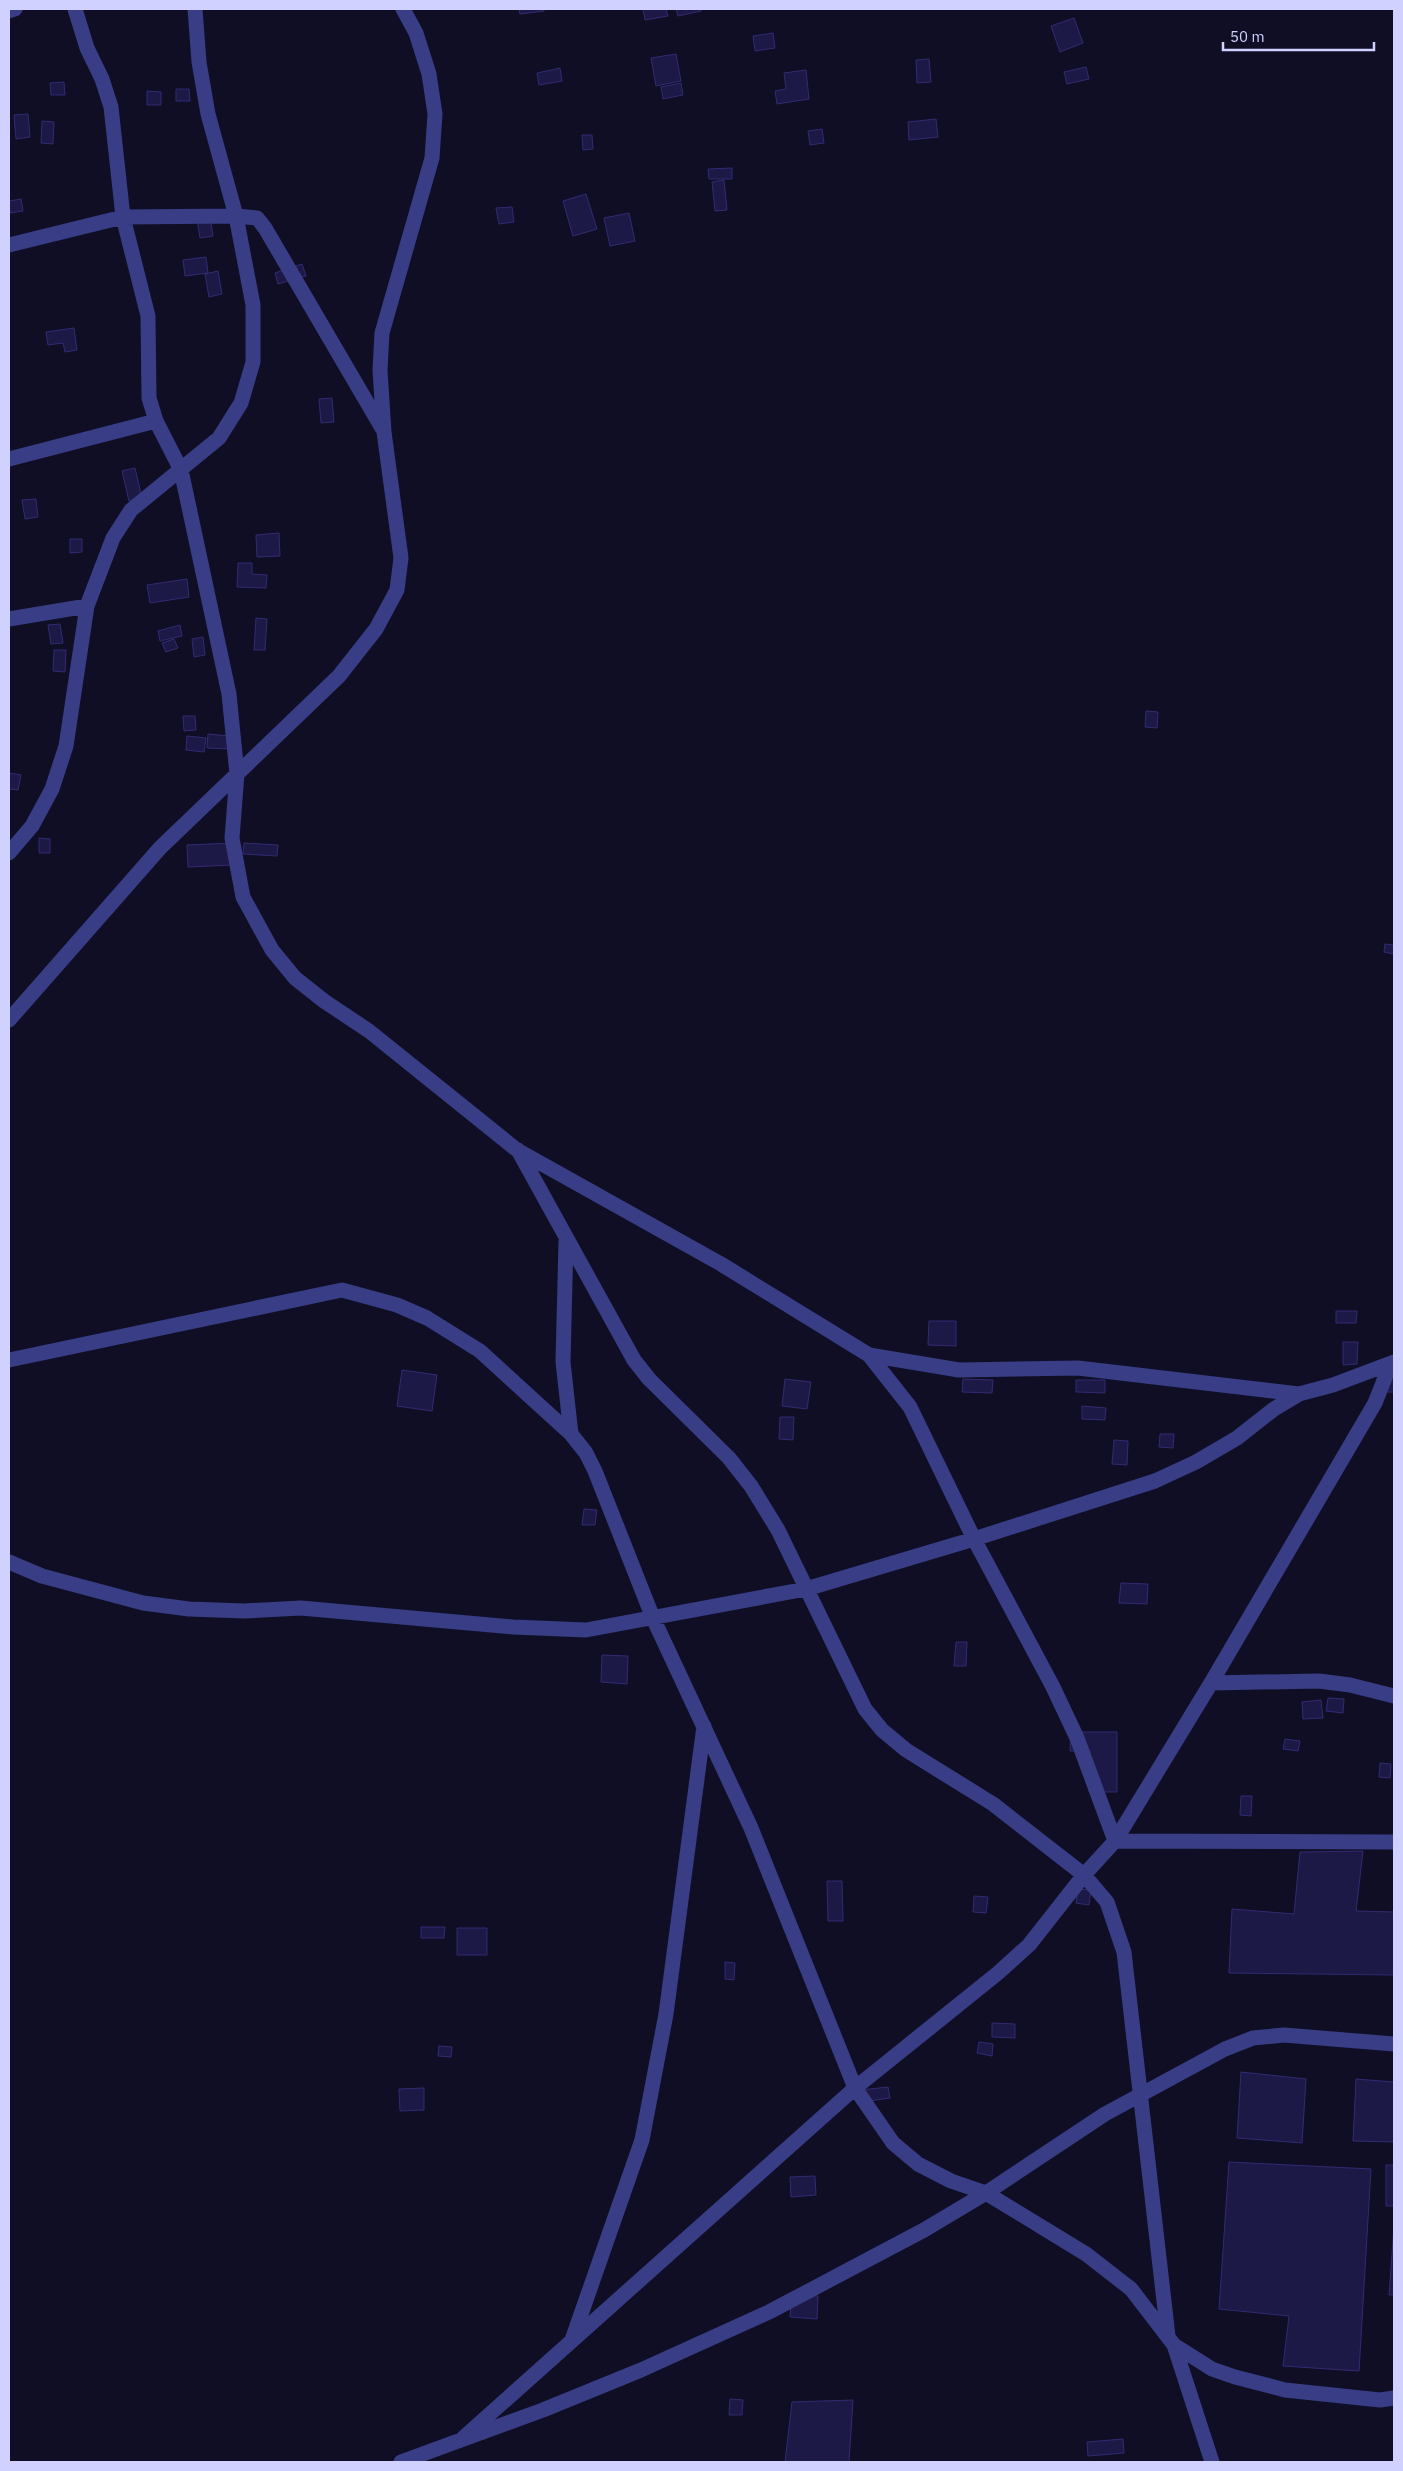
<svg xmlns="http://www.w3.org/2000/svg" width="1403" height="2471" font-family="'IBM Plex Sans',sans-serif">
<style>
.building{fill:#1d1946;stroke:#312b72}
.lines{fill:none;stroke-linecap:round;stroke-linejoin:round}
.street{stroke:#383d85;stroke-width:15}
</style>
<rect width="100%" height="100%" fill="#0f0e25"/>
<path class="building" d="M 519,9 L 544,9 L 544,11 L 520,14 Z
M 643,9 L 666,9 L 668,16 L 645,20 Z
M 676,9 L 701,9 L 701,11 L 678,16 Z
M 1074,18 L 1083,43 L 1060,52 L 1051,26 Z
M 773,33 L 775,48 L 755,51 L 753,36 Z
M 676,54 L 681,81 L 656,86 L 651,58 Z
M 929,59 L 931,82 L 917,83 L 916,60 Z
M 1086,67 L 1089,79 L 1067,84 L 1064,72 Z
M 560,68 L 562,81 L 539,85 L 537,73 Z
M 806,70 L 809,99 L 777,104 L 775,91 L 786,89 L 784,73 Z
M 64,82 L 65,95 L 51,95 L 50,83 Z
M 681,83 L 683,95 L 663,99 L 661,87 Z
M 176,89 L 189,89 L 190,101 L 176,101 Z
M 147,91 L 161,92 L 161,105 L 147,105 Z
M 28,114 L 30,137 L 16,139 L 14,115 Z
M 936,119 L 938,137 L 909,140 L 908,122 Z
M 42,121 L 54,122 L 53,144 L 41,143 Z
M 822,129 L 824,143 L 810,145 L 808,131 Z
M 582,135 L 592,135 L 593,149 L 583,150 Z
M 732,168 L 732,179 L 709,179 L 708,169 Z
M 724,180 L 727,210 L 715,211 L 712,182 Z
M 586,194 L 597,229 L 573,236 L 563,201 Z
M 21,199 L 23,211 L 10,213 L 9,201 Z
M 512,207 L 514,222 L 499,224 L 496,208 Z
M 209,211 L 213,236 L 200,238 L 196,213 Z
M 629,213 L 635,241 L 610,246 L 604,218 Z
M 206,257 L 208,273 L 185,276 L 183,260 Z
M 302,264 L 306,276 L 278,284 L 275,273 Z
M 218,271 L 222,294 L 209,297 L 205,274 Z
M 74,328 L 77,350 L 65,352 L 63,343 L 48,345 L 46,332 Z
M 332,398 L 334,422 L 321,423 L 319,399 Z
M 135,468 L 142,498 L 129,501 L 122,471 Z
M 36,499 L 38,517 L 25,519 L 22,500 Z
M 279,533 L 280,556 L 257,557 L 256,535 Z
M 70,539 L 82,539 L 82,552 L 70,553 Z
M 238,563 L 252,563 L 252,574 L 267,575 L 266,588 L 237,587 Z
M 187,579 L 189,597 L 150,603 L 147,585 Z
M 256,618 L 267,619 L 265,650 L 254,650 Z
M 60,624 L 63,643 L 51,644 L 48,625 Z
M 180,625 L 182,636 L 160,641 L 158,631 Z
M 203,637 L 205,655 L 194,657 L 192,639 Z
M 174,639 L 178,648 L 166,652 L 162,643 Z
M 54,650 L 66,650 L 65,672 L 53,671 Z
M 1146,711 L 1158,712 L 1157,728 L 1145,727 Z
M 183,716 L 195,716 L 196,730 L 184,731 Z
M 208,734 L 230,736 L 229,749 L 207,748 Z
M 187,736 L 206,738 L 204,752 L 186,750 Z
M 9,773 L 21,775 L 18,790 L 9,789 Z
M 39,838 L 50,839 L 50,853 L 39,853 Z
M 232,843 L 232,865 L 188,867 L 187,845 Z
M 244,843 L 278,845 L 277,856 L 243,854 Z
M 1385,944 L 1394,945 L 1394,954 L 1384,952 Z
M 1336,1311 L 1357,1311 L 1356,1323 L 1336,1323 Z
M 929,1321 L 956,1321 L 956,1346 L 928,1345 Z
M 1343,1342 L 1358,1342 L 1357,1364 L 1343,1365 Z
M 1394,1366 L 1394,1392 L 1386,1392 Z
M 402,1370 L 437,1375 L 432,1411 L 397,1406 Z
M 785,1379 L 811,1382 L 807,1409 L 782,1406 Z
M 963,1379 L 993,1380 L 992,1393 L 962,1392 Z
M 1076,1380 L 1105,1380 L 1105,1393 L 1076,1392 Z
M 1082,1406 L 1106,1408 L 1105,1420 L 1082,1419 Z
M 780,1417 L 794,1417 L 793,1440 L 779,1439 Z
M 1160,1434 L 1174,1434 L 1173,1448 L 1159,1447 Z
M 1114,1440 L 1128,1441 L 1127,1465 L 1112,1464 Z
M 584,1509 L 597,1510 L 595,1525 L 582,1525 Z
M 1121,1583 L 1148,1584 L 1147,1604 L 1119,1603 Z
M 956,1642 L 967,1642 L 966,1666 L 954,1666 Z
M 602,1655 L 628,1656 L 627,1684 L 601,1682 Z
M 1328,1698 L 1344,1699 L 1343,1713 L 1326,1711 Z
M 1321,1700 L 1323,1718 L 1303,1719 L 1302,1702 Z
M 1071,1732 L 1117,1732 L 1117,1792 L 1089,1792 L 1090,1751 L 1070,1751 Z
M 1285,1739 L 1300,1741 L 1298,1751 L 1283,1749 Z
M 1380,1763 L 1391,1764 L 1390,1778 L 1379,1777 Z
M 1241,1796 L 1252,1796 L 1251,1816 L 1240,1815 Z
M 1363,1851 L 1356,1911 L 1394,1912 L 1394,1975 L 1229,1973 L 1232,1909 L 1294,1914 L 1300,1852 Z
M 827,1881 L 842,1881 L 843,1921 L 828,1921 Z
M 1078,1889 L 1091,1890 L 1089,1905 L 1076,1903 Z
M 974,1896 L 988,1897 L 986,1913 L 973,1912 Z
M 421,1927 L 445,1927 L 444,1938 L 421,1938 Z
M 457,1928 L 487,1928 L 487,1955 L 457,1955 Z
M 725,1962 L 735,1963 L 734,1980 L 725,1979 Z
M 992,2023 L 1015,2024 L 1015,2038 L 992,2037 Z
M 979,2042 L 993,2044 L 992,2056 L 977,2053 Z
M 439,2046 L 452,2047 L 451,2057 L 438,2056 Z
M 1241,2072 L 1306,2079 L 1302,2143 L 1237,2138 Z
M 1356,2079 L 1394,2082 L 1394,2142 L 1353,2141 Z
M 888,2087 L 890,2098 L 862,2102 L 861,2090 Z
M 424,2088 L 424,2110 L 400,2111 L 399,2089 Z
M 1229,2162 L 1371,2169 L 1359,2371 L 1283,2366 L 1289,2316 L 1219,2309 Z
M 1386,2165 L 1394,2165 L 1394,2206 L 1386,2206 Z
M 815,2176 L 816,2195 L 791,2197 L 790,2177 Z
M 1394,2227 L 1394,2295 L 1389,2295 Z
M 792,2294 L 818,2296 L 817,2319 L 790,2317 Z
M 730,2399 L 743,2400 L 742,2415 L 729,2415 Z
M 853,2400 L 849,2462 L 785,2462 L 792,2402 Z
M 1123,2439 L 1124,2453 L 1088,2456 L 1087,2442 Z"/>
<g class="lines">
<path class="street" d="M 75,9 L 87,48 L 102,79 L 111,107 L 123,217 L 148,316 L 149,398 L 156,421 L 181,470 L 229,694 L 237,774 L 232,838 L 243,897 L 272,950 L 295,978 L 324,1001 L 369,1031 L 517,1150 L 721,1264 L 869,1355 L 910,1407 L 974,1539 L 1053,1687 L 1077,1738 L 1115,1841
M 9,11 L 15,9
M 9,245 L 123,217 L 236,216 L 257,218 L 265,228 L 382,428
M 9,459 L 156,421
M 9,619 L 87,606
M 9,853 L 32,826 L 52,789 L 66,746 L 87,606 L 113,538 L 131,510 L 219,438 L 241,403 L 253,362 L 253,305 L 236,216 L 208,114 L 199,62 L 195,9
M 9,1020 L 160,848 L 339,676 L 376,629 L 397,590 L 401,558 L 384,432 L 380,370 L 382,333 L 432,158 L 435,114 L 429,74 L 416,33 L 403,9
M 518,1150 L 634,1360 L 649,1379 L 729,1458 L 751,1486 L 778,1530 L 865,1709 L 882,1730 L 906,1750 L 993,1804 L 1084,1875 L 1107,1902 L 1124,1952 L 1168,2336
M 566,1241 L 563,1362 L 571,1434
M 869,1355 L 959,1370 L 1078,1368 L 1299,1394
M 9,1360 L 342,1290 L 397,1305 L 427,1318 L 480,1351 L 571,1434 L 586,1453 L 595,1471 L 653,1618 L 751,1828 L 855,2088 L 893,2143 L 918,2164 L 951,2181 L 986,2193 L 1086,2254 L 1131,2289 L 1174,2345 L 1212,2462
M 9,1562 L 42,1576 L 143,1603 L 189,1609 L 244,1611 L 301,1608 L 513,1627 L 586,1630 L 806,1589 L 974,1539 L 1155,1481 L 1196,1462 L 1237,1438 L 1274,1409 L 1299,1394 L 1333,1385 L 1394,1362
M 1211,1683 L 1319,1681 L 1350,1685 L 1394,1696
M 1115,1841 L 1394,1842
M 572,2340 L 642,2140 L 666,2014 L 704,1726
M 1174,2345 L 1212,2369 L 1235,2377 L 1285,2390 L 1380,2400 L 1394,2398
M 463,2438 L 855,2088 L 998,1973 L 1029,1945 L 1084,1875 L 1115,1841 L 1211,1683 L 1375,1403 L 1390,1365
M 401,2462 L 543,2410 L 641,2370 L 769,2312 L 924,2230 L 986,2193 L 1105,2114 L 1225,2049 L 1253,2038 L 1284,2035 L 1394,2044"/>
</g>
<rect width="1403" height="2471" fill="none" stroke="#d1d1ff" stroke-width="20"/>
<path d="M1223 42v8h151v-8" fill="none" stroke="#d1d1ff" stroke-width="2.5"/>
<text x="1230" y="42" font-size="15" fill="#d1d1ff" stroke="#0f0e25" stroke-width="4" paint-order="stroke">50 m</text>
</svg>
